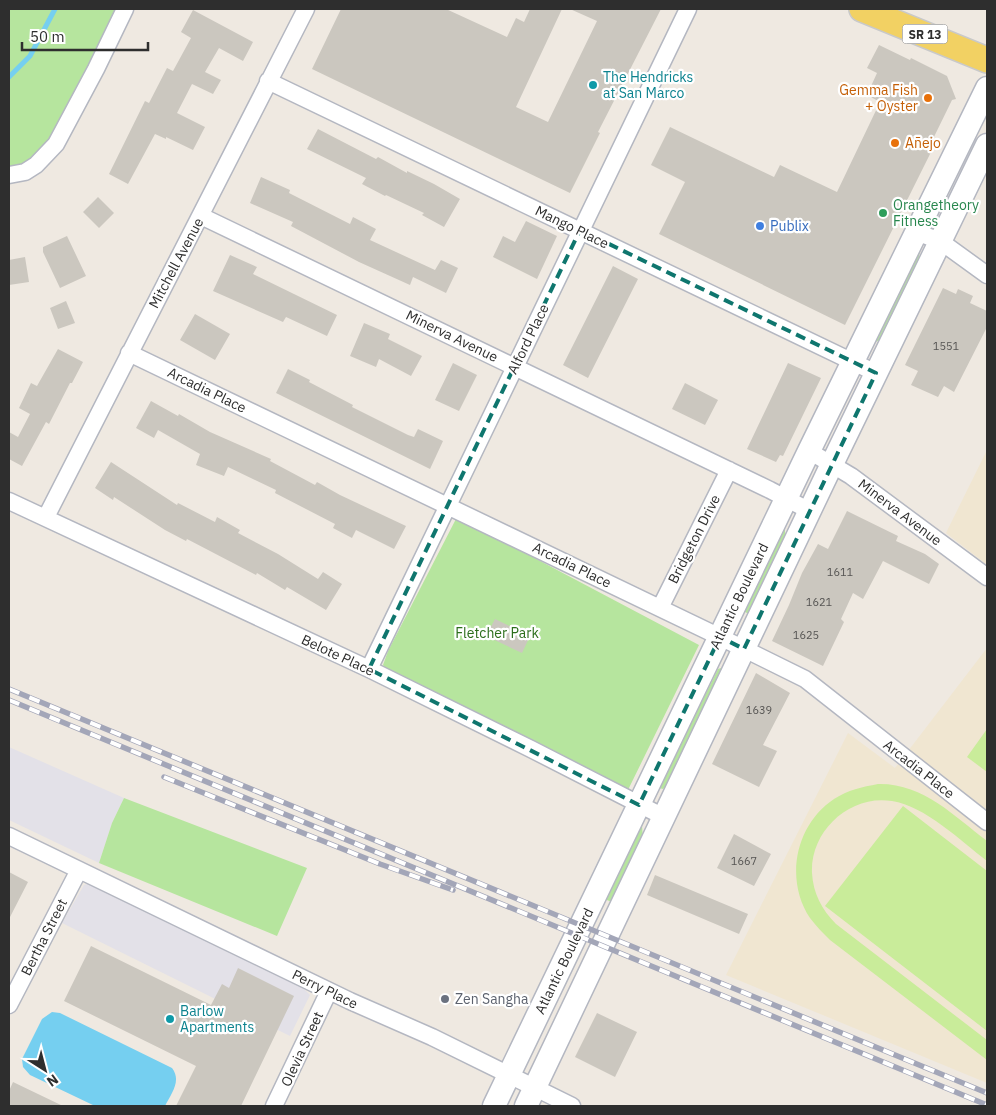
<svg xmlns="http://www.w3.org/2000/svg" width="996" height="1115" font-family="'IBM Plex Sans',sans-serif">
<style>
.industrial{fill:#e3e1e8}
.education{fill:#f0e6d1}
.green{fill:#b6e59e}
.pitch{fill:#c9ec9a}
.water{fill:#75cff0}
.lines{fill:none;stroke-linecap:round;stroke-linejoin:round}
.stream{stroke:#75cff0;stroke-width:5}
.building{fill:#cbc7bf}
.street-casing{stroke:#b4b7c1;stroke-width:19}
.secondary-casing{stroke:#b4b7c1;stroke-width:25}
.primary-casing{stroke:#c9c9c9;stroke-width:28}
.street{stroke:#fff;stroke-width:16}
.secondary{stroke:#fff;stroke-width:22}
.primary{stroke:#f2d163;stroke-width:25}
.rail-casing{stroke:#a3a6b8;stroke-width:5.5}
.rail{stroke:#fff;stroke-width:4;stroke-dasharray:11;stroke-linecap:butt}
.marked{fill:none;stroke:#0f766e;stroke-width:4;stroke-dasharray:10 6;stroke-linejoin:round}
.culture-dot{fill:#0f9aa8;stroke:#fff;stroke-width:2}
.food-dot{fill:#e8710a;stroke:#fff;stroke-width:2}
.leisure-dot{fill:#2e9e5b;stroke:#fff;stroke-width:2}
.shop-dot{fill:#3f7fe0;stroke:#fff;stroke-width:2}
.worship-dot{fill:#6b7280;stroke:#fff;stroke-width:2}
.labels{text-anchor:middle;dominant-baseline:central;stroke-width:4.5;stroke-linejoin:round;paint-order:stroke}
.number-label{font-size:11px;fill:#555452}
.shield{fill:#fff;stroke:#6d6d6d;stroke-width:1}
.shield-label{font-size:12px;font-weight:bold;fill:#2e2e2e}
.culture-label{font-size:14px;fill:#0d838f;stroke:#fff;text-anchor:start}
.food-label{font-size:14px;fill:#c56008;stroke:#fff;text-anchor:end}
.leisure-label{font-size:14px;fill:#27864d;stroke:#fff;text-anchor:start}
.shop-label{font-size:14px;fill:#366cbe;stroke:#fff;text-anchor:start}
.street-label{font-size:14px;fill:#2e2e2e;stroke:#fff}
.park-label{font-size:14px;fill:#2c6e1b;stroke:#fff}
.worship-label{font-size:14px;fill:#5b616d;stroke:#fff;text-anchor:start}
</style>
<rect width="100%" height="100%" fill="#efe9e1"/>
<path class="industrial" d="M 9,747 L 124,798 L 112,823 L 99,863 L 9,820 Z
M 90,883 L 303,988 L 310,995 L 290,1036 L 62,923 L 84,885 Z"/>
<path class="education" d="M 987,450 L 987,565 L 946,533 Z
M 987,648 L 987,1083 L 726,975 L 848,733 L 895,768 Z"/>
<path class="green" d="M 9,9 L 118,9 L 53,141 L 24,166 L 9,169 Z
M 919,249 L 920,250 L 918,265 L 880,340 L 875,342 L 874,339 Z
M 457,517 L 699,645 L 627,792 L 387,671 L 383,665 L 388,651 Z
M 785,526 L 785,536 L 749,614 L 745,612 L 744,609 Z
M 721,668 L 722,673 L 670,782 L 663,789 L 659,788 L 718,669 Z
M 124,798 L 307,868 L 277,936 L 99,863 L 112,823 Z
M 642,825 L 643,840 L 615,903 L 604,899 L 639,827 Z"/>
<path class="pitch" d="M 987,729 L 987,772 L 967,757 Z
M 878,784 C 923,783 954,816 987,841 L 987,861 C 961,841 925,806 892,801 C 850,794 810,831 812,873 C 813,893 822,910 836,924 L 987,1040 L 987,1060 L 830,940 C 823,933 816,926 810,918 C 784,879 796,824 834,799 C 848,790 862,787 878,784 Z
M 903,806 L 987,871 L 987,1031 L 825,906 Z"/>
<path class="water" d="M 52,1012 L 60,1013 L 172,1068 C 182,1081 171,1094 165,1106 L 95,1106 L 30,1075 L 23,1067 L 22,1059 L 42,1019 Z"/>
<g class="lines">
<path class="stream" d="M 9,77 L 30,56 L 55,9"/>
</g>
<path class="building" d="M 341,9 L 446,9 L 507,37 L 516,18 L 524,22 L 530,9 L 562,9 L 516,107 L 548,122 L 597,21 L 570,9 L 661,9 L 598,132 L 600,133 L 570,193 L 312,69 Z
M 193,10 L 253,42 L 243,61 L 219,48 L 205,72 L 221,80 L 213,94 L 192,84 L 177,113 L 205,127 L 193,150 L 166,137 L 166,139 L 155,134 L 128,184 L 109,174 L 145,101 L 149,103 L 167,68 L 173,71 L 191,38 L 181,32 Z
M 879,45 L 910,60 L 911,58 L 947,76 L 956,99 L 952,100 L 931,143 L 935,144 L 845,325 L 659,234 L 685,182 L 651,165 L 670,127 L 774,177 L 780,165 L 837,192 L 880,102 L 867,95 L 877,73 L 867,68 Z
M 318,129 L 376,159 L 378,157 L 407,173 L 407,171 L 434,184 L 460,199 L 444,227 L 422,215 L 424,213 L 386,195 L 385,196 L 362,184 L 366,178 L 307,149 Z
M 261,177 L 290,190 L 289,193 L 350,224 L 353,217 L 376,229 L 370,240 L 435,270 L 441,260 L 458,268 L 446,293 L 413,277 L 410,285 L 359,262 L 291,226 L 293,222 L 250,203 Z
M 98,197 L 114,213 L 99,228 L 83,212 Z
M 526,221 L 557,236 L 537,279 L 493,257 L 503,236 L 515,242 Z
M 67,236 L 86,276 L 60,288 L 43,252 L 43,247 Z
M 230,255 L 257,267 L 253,274 L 337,315 L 327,336 L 286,317 L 283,322 L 213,291 Z
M 25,257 L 29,282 L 9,285 L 9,260 Z
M 613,266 L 638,279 L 588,378 L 563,365 Z
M 943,288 L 956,294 L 958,289 L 973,296 L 970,303 L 987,311 L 987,327 L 954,392 L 944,386 L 938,397 L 911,385 L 918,371 L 905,365 Z
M 66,301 L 75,323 L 58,329 L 50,308 Z
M 195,314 L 230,334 L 215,360 L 180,340 Z
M 364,323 L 390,334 L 388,339 L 422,356 L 411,376 L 379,359 L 376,367 L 350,356 Z
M 58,349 L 83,362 L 72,383 L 70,383 L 49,424 L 46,422 L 22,466 L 9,459 L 9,432 L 18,437 L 30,414 L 19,408 L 31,383 L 37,386 Z
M 453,363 L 477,375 L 459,411 L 435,400 Z
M 788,363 L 821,378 L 783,456 L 780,455 L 776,462 L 747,449 Z
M 288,369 L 310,380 L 309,382 L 353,405 L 352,407 L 408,435 L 414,437 L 418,429 L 443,441 L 430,469 L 276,393 Z
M 685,383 L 718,400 L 705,425 L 672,409 Z
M 151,401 L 178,416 L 179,414 L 210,432 L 271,459 L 270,461 L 315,485 L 317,482 L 340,495 L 406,526 L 394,549 L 356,530 L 352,538 L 333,528 L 335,524 L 275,493 L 276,490 L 228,467 L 224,476 L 196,465 L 200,454 L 158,430 L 154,438 L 136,428 Z
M 111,462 L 177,505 L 178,503 L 215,522 L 217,517 L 240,530 L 238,533 L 278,554 L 318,579 L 323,572 L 342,584 L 326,610 L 287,587 L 285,590 L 257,573 L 256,575 L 187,539 L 186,541 L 165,530 L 114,497 L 113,500 L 95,488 Z
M 847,511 L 898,536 L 896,541 L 925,554 L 939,564 L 929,584 L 883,561 L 863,599 L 853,593 L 841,619 L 844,622 L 823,666 L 772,641 L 789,605 L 802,573 L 818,544 L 828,549 Z
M 495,619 L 530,636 L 522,653 L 486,636 Z
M 756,673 L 790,693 L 763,745 L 777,751 L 759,787 L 712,764 Z
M 734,834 L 771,854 L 754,886 L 717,868 Z
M 9,872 L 28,882 L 9,919 Z
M 655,875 L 748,914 L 739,934 L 647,895 Z
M 91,946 L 211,1005 L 222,984 L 229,988 L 238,968 L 294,996 L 241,1106 L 176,1106 L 196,1066 L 64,1001 Z
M 597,1013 L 637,1032 L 615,1077 L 575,1057 Z
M 13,1082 L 63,1106 L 9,1106 L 9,1091 Z"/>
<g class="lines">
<g class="street-casing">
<path id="street" d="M 268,81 L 876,373
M 9,175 L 25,172 L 36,165 L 56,144 L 96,69 L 125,9
M 201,216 L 770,490 L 810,511
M 916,232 L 940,241 L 987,275
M 129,353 L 720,637 L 805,679 L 987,822
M 809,451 L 851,476 L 987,577
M 9,501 L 369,669 L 531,749 L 664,817
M 46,517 L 306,9
M 660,608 L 729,470
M 369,669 L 688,9
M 9,836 L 350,1001 L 432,1037 L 572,1106
M 9,1005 L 79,870
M 274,1106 L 329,991"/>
</g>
<g class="secondary-casing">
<path id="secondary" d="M 494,1106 L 809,451 L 987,88
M 526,1106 L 832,464 L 987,145"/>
</g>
<g class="primary-casing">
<path id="primary" d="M 862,9 L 987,60"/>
</g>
<use href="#street" class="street"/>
<use href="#secondary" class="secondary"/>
<use href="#primary" class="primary"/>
<g class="rail-casing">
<path id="rail" d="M 9,689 L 987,1093
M 9,700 L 987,1105
M 164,777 L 380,864 L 453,890"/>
</g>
<use href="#rail" class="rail"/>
</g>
<path class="marked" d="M 580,230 L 876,373 L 744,649 L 720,637 L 639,805 L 369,669 Z"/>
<g class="culture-dot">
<circle cx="593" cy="85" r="5"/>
<circle cx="170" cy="1019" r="5"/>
</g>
<g class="food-dot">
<circle cx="928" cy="98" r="5"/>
<circle cx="895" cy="143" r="5"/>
</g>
<circle class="leisure-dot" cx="883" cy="213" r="5"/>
<circle class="shop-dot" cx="760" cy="226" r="5"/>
<circle class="worship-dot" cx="445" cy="999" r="5"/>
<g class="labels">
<g class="number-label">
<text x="946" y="346">1551</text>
<text x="840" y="572">1611</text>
<text x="819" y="602">1621</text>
<text x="806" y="635">1625</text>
<text x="759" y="710">1639</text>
<text x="744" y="861">1667</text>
</g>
<rect class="shield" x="902.5" y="24.5" width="45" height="19" rx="4"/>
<g class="shield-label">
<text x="925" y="34">SR 13</text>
</g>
<g class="culture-label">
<text x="603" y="77">The Hendricks<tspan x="603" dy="16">at San Marco</tspan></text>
<text x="180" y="1011">Barlow<tspan x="180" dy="16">Apartments</tspan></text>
</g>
<g class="food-label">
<text x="918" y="90">Gemma Fish<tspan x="918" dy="16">+ Oyster</tspan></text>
<text x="905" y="143" text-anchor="start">Añejo</text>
</g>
<g class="leisure-label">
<text x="893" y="205">Orangetheory<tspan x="893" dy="16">Fitness</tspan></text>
</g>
<g class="shop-label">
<text x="770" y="226">Publix</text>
</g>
<g class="street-label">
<text transform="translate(572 227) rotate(26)">Mango Place</text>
<text transform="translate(176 263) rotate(-62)">Mitchell Avenue</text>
<text transform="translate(452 336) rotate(26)">Minerva Avenue</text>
<text transform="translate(528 339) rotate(-64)">Alford Place</text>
<text transform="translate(207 390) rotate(26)">Arcadia Place</text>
<text transform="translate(900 512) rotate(37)">Minerva Avenue</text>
<text transform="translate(694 539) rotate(-63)">Bridgeton Drive</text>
<text transform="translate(572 565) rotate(26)">Arcadia Place</text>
<text transform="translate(739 596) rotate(-64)">Atlantic Boulevard</text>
<text transform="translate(338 655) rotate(25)">Belote Place</text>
<text transform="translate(919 769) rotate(38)">Arcadia Place</text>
<text transform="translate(44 937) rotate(-63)">Bertha Street</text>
<text transform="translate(564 961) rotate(-64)">Atlantic Boulevard</text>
<text transform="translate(325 989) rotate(26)">Perry Place</text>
<text transform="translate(302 1049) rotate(-65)">Olevia Street</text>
</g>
<g class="park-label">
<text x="497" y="633">Fletcher Park</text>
</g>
<g class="worship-label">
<text x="455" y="999">Zen Sangha</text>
</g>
</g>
<rect width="996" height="1115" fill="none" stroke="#2e2e2e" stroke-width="20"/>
<g transform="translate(45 1070) rotate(144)" stroke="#ffffff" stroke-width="4" paint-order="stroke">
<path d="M0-4L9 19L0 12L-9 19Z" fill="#2e2e2e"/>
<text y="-8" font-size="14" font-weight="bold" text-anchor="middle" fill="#2e2e2e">N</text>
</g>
<path d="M22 42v8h126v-8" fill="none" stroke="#2e2e2e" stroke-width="2.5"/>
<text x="30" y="42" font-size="15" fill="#2e2e2e" stroke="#ffffff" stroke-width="4" paint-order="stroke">50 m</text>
</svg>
